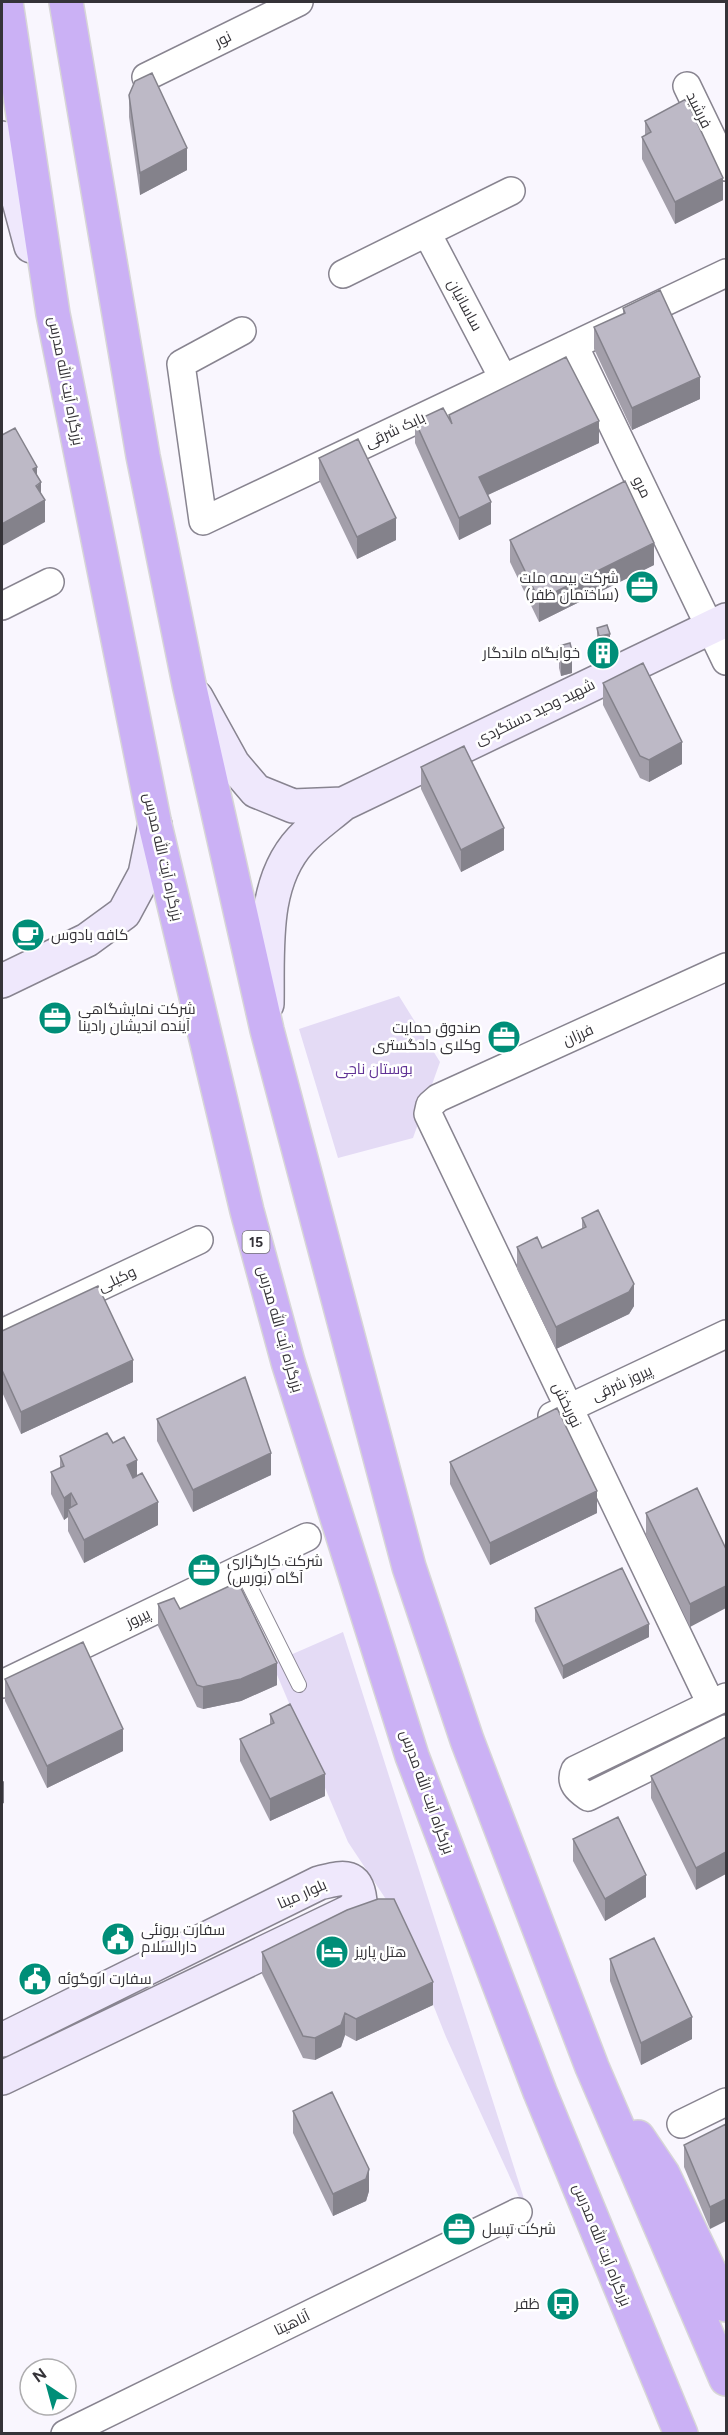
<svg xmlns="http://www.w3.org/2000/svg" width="728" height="2435" font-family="Figtree,Cairo,sans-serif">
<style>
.green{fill:#e4dbf5}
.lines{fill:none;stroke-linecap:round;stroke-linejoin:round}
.lane-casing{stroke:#888490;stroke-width:16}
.street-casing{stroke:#888490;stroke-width:30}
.secondary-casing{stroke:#888490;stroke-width:36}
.highway-casing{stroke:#d7d6d7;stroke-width:36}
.lane{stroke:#fff;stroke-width:14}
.street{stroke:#fff;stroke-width:27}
.secondary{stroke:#efe8fc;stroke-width:33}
.highway{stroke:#cbb1f5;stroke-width:33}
.wall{fill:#a39faa}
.shaded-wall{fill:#84828b}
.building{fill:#bdb9c6;stroke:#84828b;stroke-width:1.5}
.labels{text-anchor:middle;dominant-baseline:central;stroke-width:5;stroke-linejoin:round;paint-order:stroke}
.shield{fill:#fff;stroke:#727074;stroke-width:1.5}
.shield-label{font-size:14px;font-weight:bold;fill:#353338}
.street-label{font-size:15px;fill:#353338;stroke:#fff}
.poi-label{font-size:15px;fill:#353338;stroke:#fff;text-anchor:start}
.park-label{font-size:15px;fill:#603295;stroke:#fff}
</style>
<rect width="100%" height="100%" fill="#f9f6fe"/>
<path class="green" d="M 399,996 L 440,1062 L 413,1138 L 338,1158 L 299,1029 Z
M 343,1632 L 534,2230 L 446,2037 L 399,1919 L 348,1842 L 272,1663 Z
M 726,1703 L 726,1719 L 586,1788 L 579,1777 Z"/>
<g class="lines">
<g class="lane-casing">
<path id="lane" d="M 241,1569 L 299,1685"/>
</g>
<g class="street-casing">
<path id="street" d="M 146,77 L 299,2
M 687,86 L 726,167
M 427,233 L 503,378
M 343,274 L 511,191
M 242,331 L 181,364 L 203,521 L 726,273
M 574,345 L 726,661
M 2,606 L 50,582
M 2,1333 L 199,1240
M 552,1416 L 726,1334
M 2,1684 L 307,1537
M 726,1697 L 575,1770 C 569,1783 578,1790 588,1797 L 726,1729
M 711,1704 L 428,1114 L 430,1105 L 438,1098 L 726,967
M 681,2124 L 726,2102
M 65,2434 L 518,2212"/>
</g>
<g class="secondary-casing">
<path id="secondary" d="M 2,138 L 31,246
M 196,697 L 233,764 L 256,791 L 293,806 L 343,804
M 2,981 L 87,940 L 124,913 L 145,874 L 155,825
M 267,1004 C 268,950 261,883 301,840 C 313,827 329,816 343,804 L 726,620
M 2,2040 L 319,1883 C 341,1878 357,1871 360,1901 L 351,1911 L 2,2078"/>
</g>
<g class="highway-casing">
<path id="highway" d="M 6,2 L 53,314 L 155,825 L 247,1211 L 288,1362 L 412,1756 L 540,2092 L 681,2434
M 66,2 L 143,456 L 189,684 L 267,1030 L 409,1567 L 467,1740 L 592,2067 L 726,2379
M 638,2137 L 663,2174 L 726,2305"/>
</g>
<use href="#lane" class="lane"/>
<use href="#street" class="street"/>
<use href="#secondary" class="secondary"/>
<use href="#highway" class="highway"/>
</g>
<path class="wall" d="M 129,95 L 187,170 L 140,195 L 129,117 Z
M 645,121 L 723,200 L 675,224 L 642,159 L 642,137 L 645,135 Z
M 623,308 L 700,399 L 632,430 L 594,349 L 594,327 L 623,314 Z
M 449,415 L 599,443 L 488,495 L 491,524 L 459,540 L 415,443 L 415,421 L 449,418 Z
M 319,458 L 396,540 L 357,559 L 319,480 Z
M 510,540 L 654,565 L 539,622 L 510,562 Z
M 597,628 L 610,656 L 599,659 L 597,650 Z
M 559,646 L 572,673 L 561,676 L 559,668 Z
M 603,683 L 682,764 L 649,782 L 640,778 L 603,705 Z
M 421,767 L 504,850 L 461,872 L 421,789 Z
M 582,1218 L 634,1306 L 629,1314 L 556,1349 L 517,1269 L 517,1247 L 542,1248 L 582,1229 Z
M 2,1331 L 133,1382 L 21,1434 L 2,1392 Z
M 157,1419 L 271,1475 L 193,1512 L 157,1441 Z
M 113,1443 L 137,1476 L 158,1525 L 84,1563 L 68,1531 L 68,1517 L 64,1520 L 51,1494 L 51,1472 L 60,1468 L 60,1456 Z
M 450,1462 L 597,1513 L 490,1565 L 450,1484 Z
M 646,1513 L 726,1549 L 690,1627 L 646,1535 Z
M 158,1604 L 180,1609 L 277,1685 L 241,1701 L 203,1709 L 197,1707 L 158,1626 Z
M 535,1608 L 649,1637 L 563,1679 L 535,1621 Z
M 5,1679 L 123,1751 L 47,1788 L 5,1701 Z
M 270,1714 L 325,1796 L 270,1821 L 240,1761 L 240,1739 L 270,1725 Z
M 726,1737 L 696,1890 L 651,1798 L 651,1776 Z
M 573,1839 L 646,1897 L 605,1921 L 573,1861 Z
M 262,1952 L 433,2005 L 356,2041 L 345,2035 L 341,2047 L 315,2060 L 303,2058 L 262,1974 Z
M 610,1959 L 692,2039 L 641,2065 L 610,1981 Z
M 293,2111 L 369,2191 L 366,2201 L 333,2216 L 293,2133 Z
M 726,2124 L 710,2229 L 684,2167 L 684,2145 Z"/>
<path class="shaded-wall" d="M 187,148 L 187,170 L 140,195 L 140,173 Z
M 723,178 L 723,200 L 675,224 L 675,202 Z
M 700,377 L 700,399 L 632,430 L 632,408 Z
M 599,421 L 599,443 L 479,499 L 479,477 Z
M 37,467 L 37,486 L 41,482 L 41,502 L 45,500 L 45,522 L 2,546 L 2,524 L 33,469 Z
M 491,502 L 491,524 L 459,540 L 459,518 Z
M 396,518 L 396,540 L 357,559 L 357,537 Z
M 654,543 L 654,565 L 539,622 L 539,600 Z
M 610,634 L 610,656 L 599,659 L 599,636 Z
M 572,651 L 572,673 L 561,676 L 561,654 Z
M 682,742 L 682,764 L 649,782 L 649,760 Z
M 504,828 L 504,850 L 461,872 L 461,850 Z
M 634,1284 L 634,1306 L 629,1314 L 556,1349 L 556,1327 Z
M 133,1360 L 133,1382 L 21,1434 L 21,1412 Z
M 271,1453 L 271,1475 L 193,1512 L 193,1490 Z
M 137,1460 L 137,1482 L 127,1487 L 127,1465 Z
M 597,1491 L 597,1513 L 490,1565 L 490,1543 Z
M 71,1493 L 71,1515 L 68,1509 L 68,1517 L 64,1520 L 64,1498 Z
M 158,1502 L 158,1525 L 84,1563 L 84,1540 Z
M 726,1586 L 726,1608 L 690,1627 L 690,1604 Z
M 649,1624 L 649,1637 L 563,1679 L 563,1666 Z
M 277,1663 L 277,1685 L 241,1701 L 203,1709 L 203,1687 Z
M 123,1729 L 123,1751 L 47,1788 L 47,1766 Z
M 325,1774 L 325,1796 L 270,1821 L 270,1799 Z
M 4,1781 L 4,1803 L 2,1804 L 2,1782 Z
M 726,1852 L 726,1874 L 696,1890 L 696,1868 Z
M 646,1875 L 646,1897 L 605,1921 L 605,1899 Z
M 433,1982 L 433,2005 L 356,2041 L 356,2019 Z
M 345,2013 L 345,2035 L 341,2047 L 315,2060 L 315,2038 Z
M 692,2017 L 692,2039 L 641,2065 L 641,2043 Z
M 369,2169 L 369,2191 L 366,2201 L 333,2216 L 333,2194 Z
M 726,2199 L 726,2221 L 710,2229 L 710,2207 Z"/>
<path class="building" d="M 152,73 L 187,148 L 140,173 L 129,95 L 135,81 Z
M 686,99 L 723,178 L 675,202 L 642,137 L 651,132 L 645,121 Z
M 660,290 L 700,377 L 632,408 L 594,327 L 625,313 L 623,308 Z
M 566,357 L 599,421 L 479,477 L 491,502 L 459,518 L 415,421 L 443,408 L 452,424 L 449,415 Z
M 15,428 L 37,467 L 33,469 L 41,482 L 36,486 L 45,500 L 2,524 L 2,435 Z
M 358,439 L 396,518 L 357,537 L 319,458 Z
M 625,481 L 654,543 L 539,600 L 510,540 Z
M 607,625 L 610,634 L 599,636 L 597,628 Z
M 570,643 L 572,651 L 561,654 L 559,646 Z
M 643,663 L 682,742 L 649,760 L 640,756 L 603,683 Z
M 464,746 L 504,828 L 461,850 L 421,767 Z
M 598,1210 L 634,1284 L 629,1292 L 556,1327 L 517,1247 L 537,1237 L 542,1248 L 586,1227 L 582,1218 Z
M 98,1286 L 133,1360 L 21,1412 L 2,1370 L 2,1331 Z
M 245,1377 L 271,1453 L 193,1490 L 157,1419 Z
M 557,1408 L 597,1491 L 490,1543 L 450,1462 Z
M 107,1433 L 113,1443 L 124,1437 L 137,1460 L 127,1465 L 133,1478 L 142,1473 L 158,1502 L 84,1540 L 68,1509 L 77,1504 L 71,1493 L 64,1498 L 51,1472 L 64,1466 L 60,1456 Z
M 697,1488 L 726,1549 L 726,1586 L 690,1604 L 646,1513 Z
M 622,1568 L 649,1624 L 563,1666 L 535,1608 Z
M 238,1582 L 277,1663 L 241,1679 L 203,1687 L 197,1685 L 158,1604 L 174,1598 L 180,1609 Z
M 83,1642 L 123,1729 L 47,1766 L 5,1679 Z
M 290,1704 L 325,1774 L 270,1799 L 240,1739 L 274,1723 L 270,1714 Z
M 726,1737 L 726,1852 L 696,1868 L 651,1776 Z
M 618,1817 L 646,1875 L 605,1899 L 573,1839 Z
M 378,1899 L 394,1899 L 433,1982 L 356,2019 L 345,2013 L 341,2025 L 315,2038 L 303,2036 L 262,1952 L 347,1910 Z
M 654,1938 L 692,2017 L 641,2043 L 610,1959 Z
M 332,2092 L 369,2169 L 366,2179 L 333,2194 L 293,2111 Z
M 726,2124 L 726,2199 L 710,2207 L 684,2145 Z"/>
<defs>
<g id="office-disc" transform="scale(1.725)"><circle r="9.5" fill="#008e78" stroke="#fff"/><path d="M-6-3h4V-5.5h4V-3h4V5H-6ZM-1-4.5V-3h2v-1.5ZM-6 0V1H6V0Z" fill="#fff"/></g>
<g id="building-disc" transform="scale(1.725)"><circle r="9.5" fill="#008e78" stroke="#fff"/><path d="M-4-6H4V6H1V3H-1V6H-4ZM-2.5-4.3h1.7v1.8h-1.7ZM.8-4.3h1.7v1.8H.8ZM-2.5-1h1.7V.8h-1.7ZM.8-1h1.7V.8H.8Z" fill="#fff"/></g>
<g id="cafe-disc" transform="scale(1.725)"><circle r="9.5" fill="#008e78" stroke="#fff"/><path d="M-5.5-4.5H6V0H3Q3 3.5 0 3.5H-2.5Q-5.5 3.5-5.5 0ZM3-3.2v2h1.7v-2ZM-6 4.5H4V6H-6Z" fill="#fff"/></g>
<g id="civic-disc" transform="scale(1.725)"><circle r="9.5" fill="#008e78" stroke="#fff"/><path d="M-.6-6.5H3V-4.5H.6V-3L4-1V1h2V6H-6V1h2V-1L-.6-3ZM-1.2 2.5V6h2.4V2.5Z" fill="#fff"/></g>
<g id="hotel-disc" transform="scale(1.725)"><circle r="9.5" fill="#008e78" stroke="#fff"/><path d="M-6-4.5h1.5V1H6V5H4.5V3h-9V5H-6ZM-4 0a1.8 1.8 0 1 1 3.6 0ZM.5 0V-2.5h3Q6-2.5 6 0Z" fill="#fff"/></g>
<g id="bus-disc" transform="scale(1.725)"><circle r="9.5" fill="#008e78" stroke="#fff"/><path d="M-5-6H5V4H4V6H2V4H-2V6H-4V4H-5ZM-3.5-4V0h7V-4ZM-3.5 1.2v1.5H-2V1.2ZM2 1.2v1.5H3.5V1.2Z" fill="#fff"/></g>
</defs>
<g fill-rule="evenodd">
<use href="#office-disc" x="642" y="587"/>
<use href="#building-disc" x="603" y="653"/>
<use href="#cafe-disc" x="28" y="935"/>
<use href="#office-disc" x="55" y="1018"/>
<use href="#office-disc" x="504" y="1037"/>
<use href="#office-disc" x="204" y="1570"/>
<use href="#civic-disc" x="118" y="1939"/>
<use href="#hotel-disc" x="332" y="1952"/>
<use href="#civic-disc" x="35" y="1979"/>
<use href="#office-disc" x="459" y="2229"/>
<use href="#bus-disc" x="563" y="2304"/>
</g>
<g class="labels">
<rect class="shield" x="242.5" y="1231" width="27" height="22" rx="4.5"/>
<g class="shield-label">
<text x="256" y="1242">15</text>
</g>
<g class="street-label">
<text transform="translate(223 39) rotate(-26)">نور</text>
<text transform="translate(699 110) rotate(64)">فرشید</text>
<text transform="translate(465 305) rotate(62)">ساسانیان</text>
<text transform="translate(66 381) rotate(79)">بزرگراه آیت الله مدرس</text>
<text transform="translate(395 430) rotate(-25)">بابک شرقی</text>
<text transform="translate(642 487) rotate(64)">مرو</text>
<text transform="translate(535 712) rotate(-26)">شهید وحید دستگردی</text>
<text transform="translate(163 857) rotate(77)">بزرگراه آیت الله مدرس</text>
<text transform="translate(578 1035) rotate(-24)">فرزان</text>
<text transform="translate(117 1279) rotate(-25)">وكيلی</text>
<text transform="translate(280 1329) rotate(74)">بزرگراه آیت الله مدرس</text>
<text transform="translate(622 1383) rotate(-25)">پیروز شرقی</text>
<text transform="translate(567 1405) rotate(64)">نوربخش</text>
<text transform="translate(138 1618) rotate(-26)">پیروز</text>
<text transform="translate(427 1792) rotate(70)">بزرگراه آیت الله مدرس</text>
<text transform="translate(302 1894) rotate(-24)">بلوار مینا</text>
<text transform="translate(602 2245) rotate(68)">بزرگراه آیت الله مدرس</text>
<text transform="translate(292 2323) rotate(-26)">آناهیتا</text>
</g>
<g class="poi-label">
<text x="619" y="578" text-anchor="end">شرکت بیمه ملت<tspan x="619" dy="17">(ساختمان ظفر)</tspan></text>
<text x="580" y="653" text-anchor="end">خوابگاه ماندگار</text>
<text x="51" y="935">کافه بادوس</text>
<text x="78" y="1009">شرکت نمایشگاهی<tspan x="78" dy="17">آینده اندیشان رادینا</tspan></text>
<text x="481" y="1028" text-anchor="end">صندوق حمایت<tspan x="481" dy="17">وکلای دادگستری</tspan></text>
<text x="227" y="1561">شرکت کارگزاری<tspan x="227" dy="17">آگاه (بورس)</tspan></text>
<text x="141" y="1930">سفارت برونئی<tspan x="141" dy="17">دارالسلام</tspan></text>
<text x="355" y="1952">هتل پاریز</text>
<text x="58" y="1979">سفارت اروگوئه</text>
<text x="482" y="2229">شرکت تپسل</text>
<text x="540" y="2304" text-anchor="end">ظفر</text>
</g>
<g class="park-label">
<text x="374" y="1069">بوستان ناجی</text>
</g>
</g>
<rect width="728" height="2435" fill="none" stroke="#353338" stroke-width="6"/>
<g transform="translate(48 2387) rotate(324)"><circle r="28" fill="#ffffff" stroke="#aeadaf" stroke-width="1.5"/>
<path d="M0-4.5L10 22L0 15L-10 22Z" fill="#008e78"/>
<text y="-9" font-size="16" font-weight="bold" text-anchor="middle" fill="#353338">N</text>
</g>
</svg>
